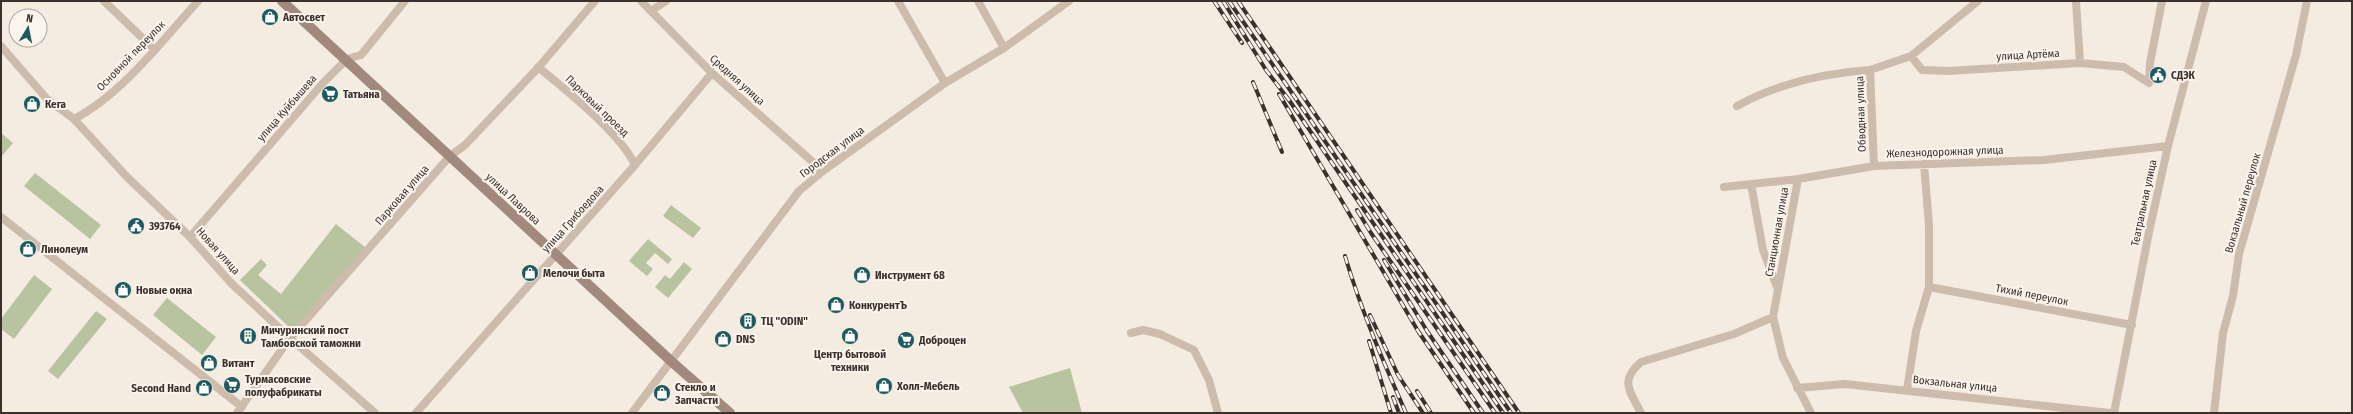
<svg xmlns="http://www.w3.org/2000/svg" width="2353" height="414" font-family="'Fira Sans Condensed',sans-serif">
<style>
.green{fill:#b8c4a0}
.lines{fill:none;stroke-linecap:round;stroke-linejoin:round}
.street{stroke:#cdbbac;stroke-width:8}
.secondary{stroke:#a18a7d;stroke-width:10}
.rail-casing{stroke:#3b302b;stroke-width:4}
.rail{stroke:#fbf5ee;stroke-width:2.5;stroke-dasharray:8;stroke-linecap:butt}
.labels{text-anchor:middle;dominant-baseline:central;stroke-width:4;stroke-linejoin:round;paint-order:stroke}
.poi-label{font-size:11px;font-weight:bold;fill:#3b302b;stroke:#fbf5ee;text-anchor:start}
.street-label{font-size:11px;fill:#3b302b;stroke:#fbf5ee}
</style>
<rect width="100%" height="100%" fill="#f4ebe1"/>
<path class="green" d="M 1,133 L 13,143 L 1,157 Z
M 35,173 L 101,225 L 90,239 L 24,186 Z
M 671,205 L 701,228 L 693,238 L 663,216 Z
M 336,224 L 366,248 L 292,330 L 240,280 L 261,259 L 267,265 L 258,275 L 281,294 Z
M 648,239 L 672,259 L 668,264 L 655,253 L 646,263 L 653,269 L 647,276 L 629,261 Z
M 684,262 L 692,269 L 668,298 L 655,287 L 665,275 L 670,279 Z
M 34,275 L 52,289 L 14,339 L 1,329 L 1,319 Z
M 167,298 L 216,337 L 202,355 L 153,315 Z
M 96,311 L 107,319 L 58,379 L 48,371 Z
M 1070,368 L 1082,413 L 1023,413 L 1009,387 Z"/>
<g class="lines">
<path class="street" d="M 104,1 L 155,50
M 641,1 L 712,73 L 823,171
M 898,1 L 945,83
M 978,1 L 1004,48
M 2076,1 L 2080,63
M 651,11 L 666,1
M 1,46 L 47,99 L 74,119 L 127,177 L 190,237 L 231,283 L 290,338 L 375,413
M 1911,56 L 1922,70 L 1948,71 L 2080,63 L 2124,67 L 2149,83 L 2150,63 L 2162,1
M 538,67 C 566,90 620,133 635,165
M 1737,106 C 1777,84 1825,73 1870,70
M 74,119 C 121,95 163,40 198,1
M 1874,166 L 1870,70 L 1911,56 L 1978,1
M 1798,179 L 1773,317 L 1783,358 L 1811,413
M 1751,184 L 1763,250 L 1777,287
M 1724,187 L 1798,179 L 1874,166 L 2044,160 L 2168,146
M 1,217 L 242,407
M 190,237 L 323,83 L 347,59 L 361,55 L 405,1
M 1929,287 L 2132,325
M 1131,333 L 1143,330 L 1160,334 L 1194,350 L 1209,380 L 1218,413
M 1797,388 L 1845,384 L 2110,413
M 1907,390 L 1916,331 L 1929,287 L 1929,225 L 1924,164
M 237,413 L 290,338 L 450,156 L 465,145 L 537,69 L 595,1
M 416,413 L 635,165 L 712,73
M 632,413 L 799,191 L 823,171 L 945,83 L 1004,48 L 1069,1
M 1641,413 C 1630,391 1619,381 1641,362 L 1734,334 L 1773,317
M 2114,413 L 2149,232 L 2168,146 L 2206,1
M 2214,413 L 2223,333 L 2233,296 L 2239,254 L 2296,55 L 2307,1"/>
<path class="secondary" d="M 282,1 L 672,362 L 730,413"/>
<g class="rail-casing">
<path id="rail" d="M 1214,1 L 1242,43
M 1223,1 L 1266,70 L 1289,100 L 1503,413
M 1229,1 L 1511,413
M 1238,1 L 1519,413
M 1253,82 L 1282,152
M 1279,94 L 1418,331 L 1474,413
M 1357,210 L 1371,233 L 1495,413
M 1345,256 C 1361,310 1383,361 1406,413
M 1384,260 L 1427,331 L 1483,413
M 1370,315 L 1398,375 L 1423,413
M 1369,341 L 1391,413
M 1417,391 L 1431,413
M 1393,397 L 1399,413"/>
</g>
<use href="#rail" class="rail"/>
</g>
<defs>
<g id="shop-disc" transform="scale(0.9)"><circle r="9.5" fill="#1f5a5e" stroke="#fbf5ee"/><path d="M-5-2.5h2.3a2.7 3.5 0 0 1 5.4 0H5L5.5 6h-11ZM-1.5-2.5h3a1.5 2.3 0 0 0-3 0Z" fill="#fff"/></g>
<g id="civic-disc" transform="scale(0.9)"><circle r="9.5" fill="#1f5a5e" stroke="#fbf5ee"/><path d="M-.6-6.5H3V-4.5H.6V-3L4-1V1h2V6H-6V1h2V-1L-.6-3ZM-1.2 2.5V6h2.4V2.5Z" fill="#fff"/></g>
<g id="supermarket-disc" transform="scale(0.9)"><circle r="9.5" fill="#1f5a5e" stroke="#fbf5ee"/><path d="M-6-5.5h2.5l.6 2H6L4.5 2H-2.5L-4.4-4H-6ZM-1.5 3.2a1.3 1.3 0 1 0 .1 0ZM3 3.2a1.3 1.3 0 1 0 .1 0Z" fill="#fff"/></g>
<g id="building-disc" transform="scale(0.9)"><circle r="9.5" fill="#1f5a5e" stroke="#fbf5ee"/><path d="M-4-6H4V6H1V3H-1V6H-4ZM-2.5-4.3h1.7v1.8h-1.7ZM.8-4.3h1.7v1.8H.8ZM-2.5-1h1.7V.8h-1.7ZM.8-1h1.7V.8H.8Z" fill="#fff"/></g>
</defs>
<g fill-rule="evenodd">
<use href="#shop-disc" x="270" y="17"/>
<use href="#civic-disc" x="2158" y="75"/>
<use href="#supermarket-disc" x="330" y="94"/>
<use href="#shop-disc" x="32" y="104"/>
<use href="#civic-disc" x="136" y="226"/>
<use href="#shop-disc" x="28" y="249"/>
<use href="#shop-disc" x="530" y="273"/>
<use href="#shop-disc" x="862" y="275"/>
<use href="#shop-disc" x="123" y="290"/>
<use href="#shop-disc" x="836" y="305"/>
<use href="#building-disc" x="748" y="321"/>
<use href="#building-disc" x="248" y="336"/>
<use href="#shop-disc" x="850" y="336"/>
<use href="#shop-disc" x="723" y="339"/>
<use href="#supermarket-disc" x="906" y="340"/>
<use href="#shop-disc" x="209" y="363"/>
<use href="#supermarket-disc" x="232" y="385"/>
<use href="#shop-disc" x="884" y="386"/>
<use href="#shop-disc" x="204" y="388"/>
<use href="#shop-disc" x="662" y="393"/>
</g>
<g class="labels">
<g class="poi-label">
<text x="283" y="17">Автосвет</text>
<text x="2171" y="75">СДЭК</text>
<text x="343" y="94">Татьяна</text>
<text x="45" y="104">Кега</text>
<text x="149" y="226">393764</text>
<text x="41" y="249">Линолеум</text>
<text x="543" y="273">Мелочи быта</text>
<text x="875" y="275">Инструмент 68</text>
<text x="136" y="290">Новые окна</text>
<text x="849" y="305">КонкурентЪ</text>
<text x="761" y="321">ТЦ "ODIN"</text>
<text x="261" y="330">Мичуринский пост<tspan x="261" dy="13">Тамбовской таможни</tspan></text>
<text x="736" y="339">DNS</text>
<text x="919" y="340">Доброцен</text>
<text x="850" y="354" text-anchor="middle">Центр бытовой<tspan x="850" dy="13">техники</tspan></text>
<text x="222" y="363">Витант</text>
<text x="245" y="379">Турмасовские<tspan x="245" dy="13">полуфабрикаты</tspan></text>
<text x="897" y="386">Холл-Мебель</text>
<text x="675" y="387">Стекло и<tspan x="675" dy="13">Запчасти</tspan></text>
<text x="191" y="388" text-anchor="end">Second Hand</text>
</g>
<g class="street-label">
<text transform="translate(2028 55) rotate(-3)">улица Артёма</text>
<text transform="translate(131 56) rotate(-46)">Основной переулок</text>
<text transform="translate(737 80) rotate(42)">Средняя улица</text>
<text transform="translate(597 106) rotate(44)">Парковый проезд</text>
<text transform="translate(287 108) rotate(-49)">улица Куйбышева</text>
<text transform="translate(1861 114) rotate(-92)">Обводная улица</text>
<text transform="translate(832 152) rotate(-37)">Городская улица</text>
<text transform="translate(1945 152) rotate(-2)">Железнодорожная улица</text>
<text transform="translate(402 195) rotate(-49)">Парковая улица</text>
<text transform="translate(513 199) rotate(43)">улица Лаврова</text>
<text transform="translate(2144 203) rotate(-78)">Театральная улица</text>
<text transform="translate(2243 203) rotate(-74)">Вокзальный переулок</text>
<text transform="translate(573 219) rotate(-48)">улица Грибоедова</text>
<text transform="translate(1777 232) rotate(-80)">Станционная улица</text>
<text transform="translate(218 251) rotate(48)">Новая улица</text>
<text transform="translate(2032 295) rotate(11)">Тихий переулок</text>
<text transform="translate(1955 384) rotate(6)">Вокзальная улица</text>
</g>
</g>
<rect width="2353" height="414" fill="none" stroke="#3b302b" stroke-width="4"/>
<g transform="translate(28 28) rotate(10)"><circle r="19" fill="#fbf5ee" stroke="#aea6a0"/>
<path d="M0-3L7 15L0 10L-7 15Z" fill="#1f5a5e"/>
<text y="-6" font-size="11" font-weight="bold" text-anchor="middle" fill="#3b302b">N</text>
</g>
</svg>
